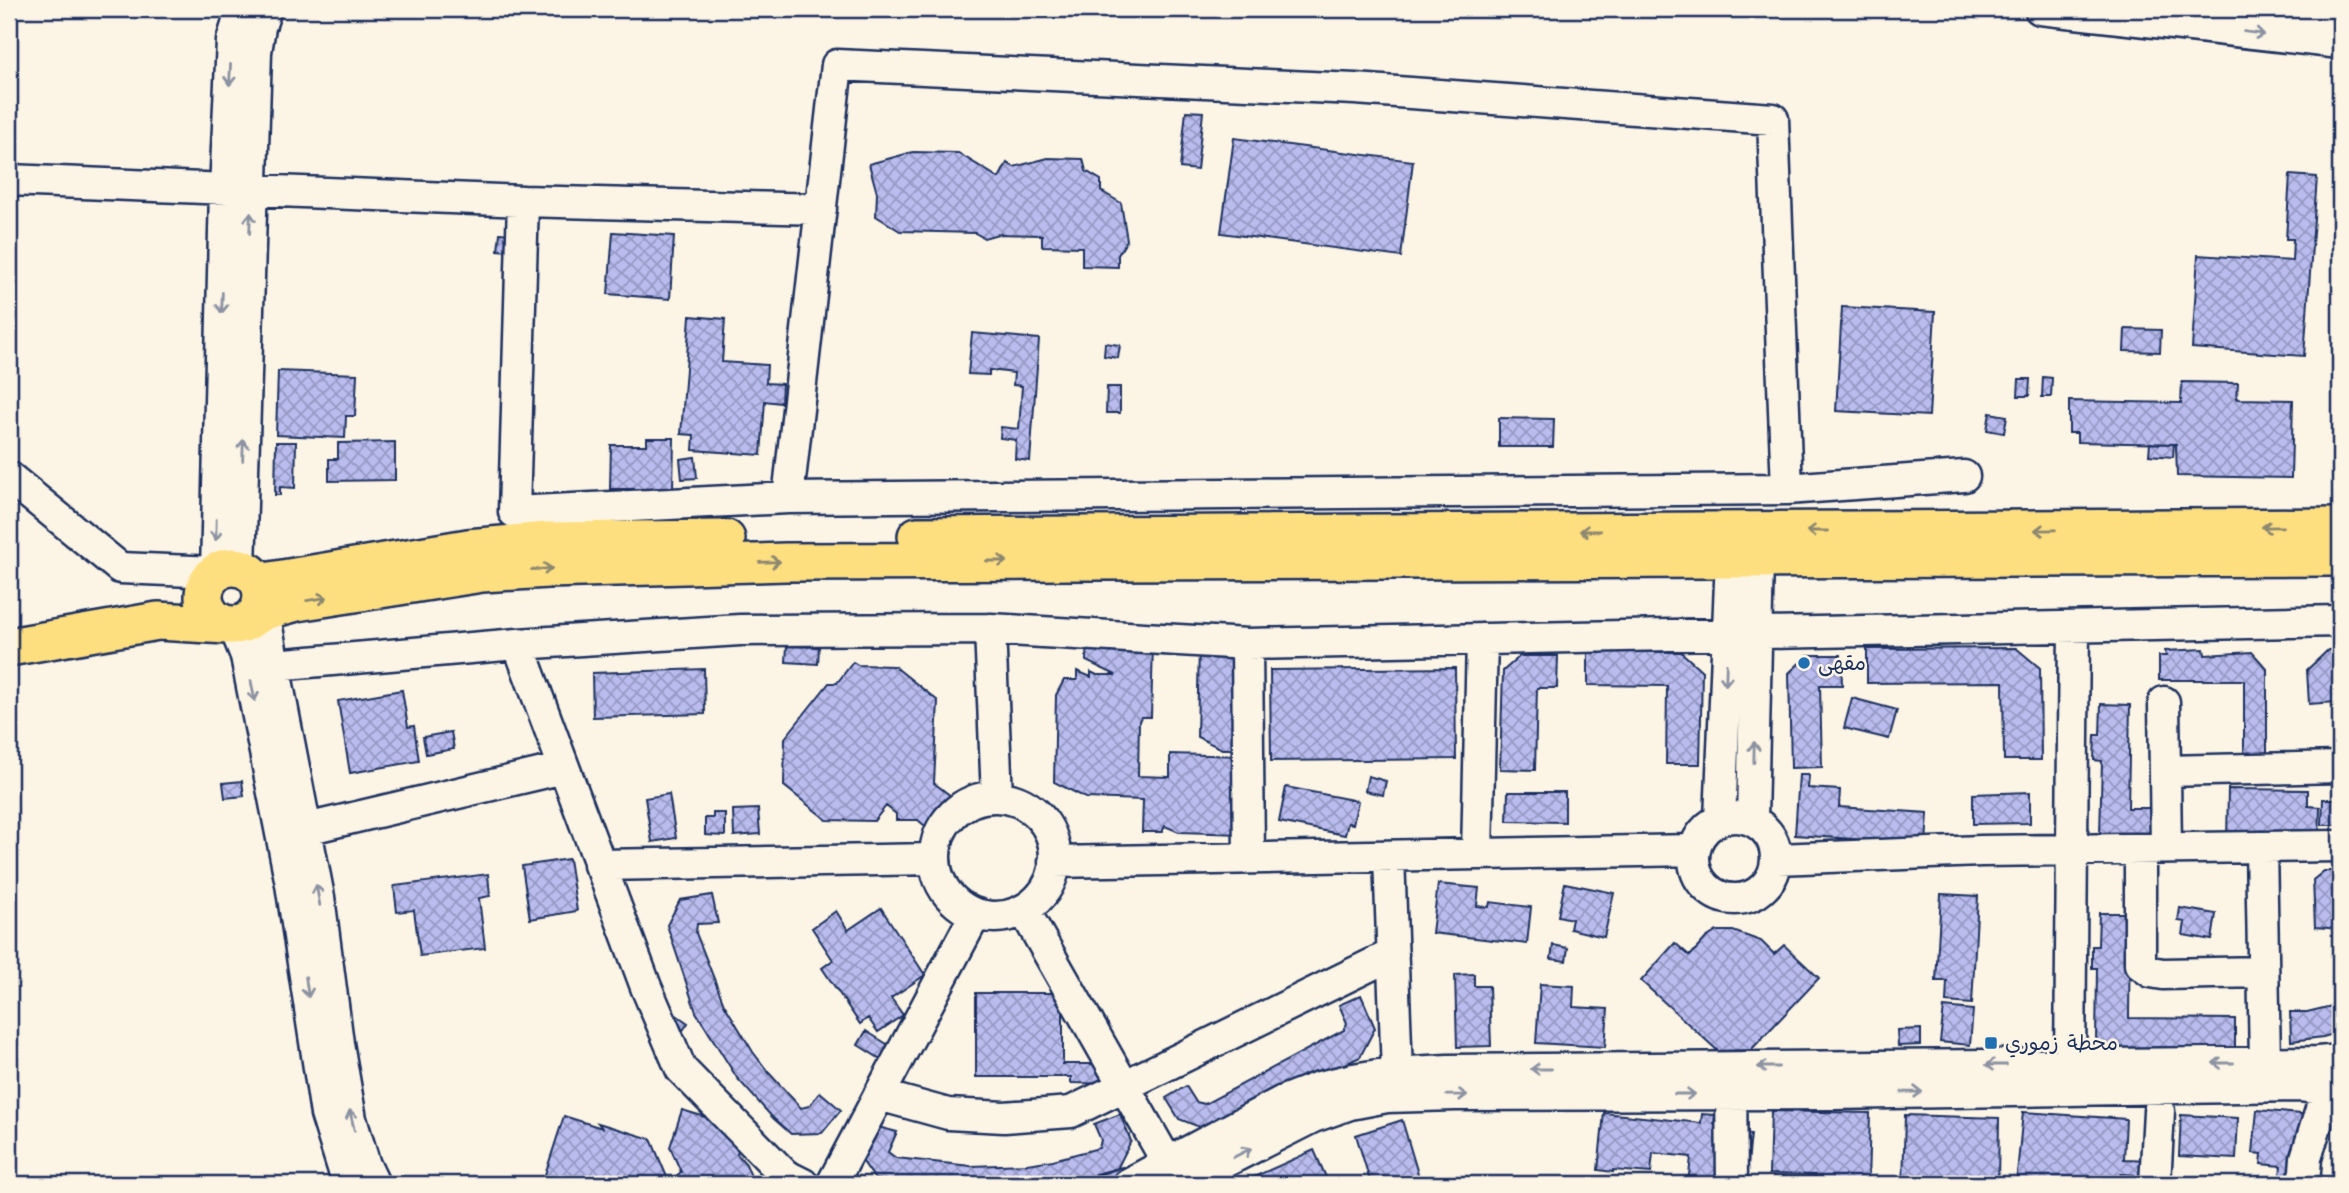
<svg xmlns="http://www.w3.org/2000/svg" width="2349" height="1193" font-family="'Architects Daughter','Playpen Sans Arabic',sans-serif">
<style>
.building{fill:url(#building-cross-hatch);stroke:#1b2f5e;stroke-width:2}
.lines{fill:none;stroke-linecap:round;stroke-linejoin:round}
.minor-casing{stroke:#1b2f5e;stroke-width:35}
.major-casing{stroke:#1b2f5e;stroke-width:42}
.minor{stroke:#fcf5e5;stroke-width:30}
.major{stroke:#fedf80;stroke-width:37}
.oneway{stroke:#8c92a2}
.oneway2{stroke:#8c876f}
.poi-dot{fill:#1f6fb2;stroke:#fcf5e5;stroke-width:2.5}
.labels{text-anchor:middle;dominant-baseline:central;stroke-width:5;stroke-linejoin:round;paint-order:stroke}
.poi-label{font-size:21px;fill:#1b2f5e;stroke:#fcf5e5;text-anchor:start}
</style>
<defs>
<pattern id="building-cross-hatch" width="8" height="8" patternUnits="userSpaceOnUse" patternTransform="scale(1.75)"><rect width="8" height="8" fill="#b9bced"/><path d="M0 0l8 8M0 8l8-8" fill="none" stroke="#9699c3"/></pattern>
</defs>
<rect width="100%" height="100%" fill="#fcf5e5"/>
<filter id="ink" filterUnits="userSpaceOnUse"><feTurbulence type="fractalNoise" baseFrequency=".0143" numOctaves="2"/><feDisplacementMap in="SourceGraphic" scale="14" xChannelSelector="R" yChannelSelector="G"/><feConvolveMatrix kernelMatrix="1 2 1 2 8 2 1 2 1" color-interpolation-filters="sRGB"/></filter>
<g filter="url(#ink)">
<path class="building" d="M 1186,111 L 1203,112 L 1197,170 L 1180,168 Z
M 1234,138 L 1413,161 L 1401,257 L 1221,233 Z
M 913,152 L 958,153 L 999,178 L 1007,163 L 1014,167 L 1048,158 L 1083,159 L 1086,171 L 1101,180 L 1101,191 L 1121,203 L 1127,240 L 1118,255 L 1118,267 L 1082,266 L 1082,247 L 1042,246 L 1042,235 L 998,234 L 984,238 L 975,233 L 900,231 L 876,216 L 877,193 L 869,164 Z
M 2290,175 L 2317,177 L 2304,356 L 2192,348 L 2198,255 L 2292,261 L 2293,239 L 2286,239 Z
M 613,232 L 674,236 L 670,299 L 608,294 Z
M 500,233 L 519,235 L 517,252 L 498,250 Z
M 1842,307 L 1935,312 L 1929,416 L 1836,411 Z
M 690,316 L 725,319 L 722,362 L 767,365 L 766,383 L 782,384 L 781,403 L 765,401 L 761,455 L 693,450 L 694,435 L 681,434 Z
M 2125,329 L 2161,330 L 2160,352 L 2124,351 Z
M 972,333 L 1039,339 L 1030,461 L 1015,459 L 1016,440 L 1000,438 L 1001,427 L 1019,429 L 1022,386 L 1013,385 L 1014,373 L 989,370 L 989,375 L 968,374 Z
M 1105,343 L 1120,345 L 1118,358 L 1104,356 Z
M 278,371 L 357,374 L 355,416 L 346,416 L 345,438 L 276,435 Z
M 2043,377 L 2052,378 L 2051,397 L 2042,397 Z
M 2019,379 L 2030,379 L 2029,396 L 2018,396 Z
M 2182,382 L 2238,383 L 2237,399 L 2293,400 L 2291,478 L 2177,476 L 2176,444 L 2077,442 L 2077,433 L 2069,433 L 2069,401 L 2181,403 Z
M 1107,387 L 1120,387 L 1120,413 L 1106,413 Z
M 1990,413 L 2007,416 L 2004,433 L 1987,430 Z
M 1499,418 L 1554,419 L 1553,447 L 1499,447 Z
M 647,438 L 674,438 L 673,489 L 610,489 L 611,445 L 647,445 Z
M 276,442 L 296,442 L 295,488 L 280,487 L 280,495 L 275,495 Z
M 395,442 L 395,480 L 329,481 L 329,459 L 338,459 L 338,443 Z
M 2150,443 L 2174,444 L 2173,457 L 2149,455 Z
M 695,457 L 697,478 L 682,479 L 680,459 Z
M 1087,642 L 1153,644 L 1151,717 L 1141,717 L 1139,721 L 1138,776 L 1170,777 L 1170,754 L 1245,756 L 1230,749 L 1222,749 L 1197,737 L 1199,646 L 1249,647 L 1243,834 L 1179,832 L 1165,826 L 1162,832 L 1142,832 L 1143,800 L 1086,798 L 1054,782 L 1056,695 L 1064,680 L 1077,680 L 1077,671 L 1091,677 L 1091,672 L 1097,675 L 1116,675 L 1086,661 Z
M 787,646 L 819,647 L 818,664 L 786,662 Z
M 2016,648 L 2040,668 L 2041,760 L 2004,760 L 2003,682 L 1867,683 L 1867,649 Z
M 2204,649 L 2205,655 L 2252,652 L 2267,669 L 2267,765 L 2244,765 L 2244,680 L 2159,680 L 2159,656 L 2166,656 L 2165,651 Z
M 2340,649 L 2340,676 L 2334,679 L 2336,702 L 2309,704 L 2307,670 L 2328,650 Z
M 1588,651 L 1681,652 L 1702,671 L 1700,764 L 1666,764 L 1667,686 L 1588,685 Z
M 1808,655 L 1841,655 L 1842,685 L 1820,685 L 1822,767 L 1791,768 L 1789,673 Z
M 1520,656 L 1558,656 L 1557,688 L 1537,688 L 1535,770 L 1500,769 L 1503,671 Z
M 853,662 L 858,665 L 894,666 L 938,701 L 934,783 L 960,803 L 943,827 L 925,826 L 918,820 L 896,820 L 896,814 L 886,806 L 874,821 L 827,820 L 784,786 L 785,738 L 829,683 L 837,683 Z
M 1455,668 L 1456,759 L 1271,761 L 1270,670 Z
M 704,669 L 705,714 L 593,717 L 592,673 Z
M 402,690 L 408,727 L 414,726 L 419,761 L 350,773 L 338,701 Z
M 1852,698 L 1897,710 L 1889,739 L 1844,728 Z
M 2101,704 L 2130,705 L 2128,808 L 2155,808 L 2155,844 L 2104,843 L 2100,834 L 2102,761 L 2094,760 L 2095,735 L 2100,735 Z
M 451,732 L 454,749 L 426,754 L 423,737 Z
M 1799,775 L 1809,775 L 1808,788 L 1840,790 L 1839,807 L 1928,813 L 1926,844 L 1795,835 Z
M 1368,776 L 1386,781 L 1383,795 L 1365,791 Z
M 242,781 L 244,796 L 225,798 L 223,783 Z
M 1286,787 L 1358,801 L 1353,824 L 1348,823 L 1345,835 L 1279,822 Z
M 2228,789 L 2308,790 L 2308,806 L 2320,807 L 2319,843 L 2227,841 Z
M 1508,792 L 1565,792 L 1565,822 L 1507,821 Z
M 2030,792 L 2030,823 L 1973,824 L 1973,794 Z
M 669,794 L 676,838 L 652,842 L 645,798 Z
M 2323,799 L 2340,799 L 2340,825 L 2322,825 Z
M 758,809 L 760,834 L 734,836 L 733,810 Z
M 713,813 L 725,813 L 725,836 L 705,835 L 705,818 L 713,818 Z
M 569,859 L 577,911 L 530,919 L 522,866 Z
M 2324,871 L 2340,871 L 2340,929 L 2315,927 L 2313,880 Z
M 488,874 L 490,896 L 479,898 L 485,948 L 420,956 L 414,910 L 397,912 L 394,886 Z
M 1565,883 L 1614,893 L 1604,937 L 1570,929 L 1572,919 L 1558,916 Z
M 1438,884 L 1479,888 L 1477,906 L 1489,907 L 1490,902 L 1531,907 L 1527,944 L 1432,933 Z
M 1941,894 L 1978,896 L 1972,1004 L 1946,1002 L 1947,981 L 1936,981 Z
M 712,895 L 718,923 L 697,924 L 696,933 L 724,1004 L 753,1052 L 769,1073 L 801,1108 L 809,1106 L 820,1092 L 841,1110 L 822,1133 L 791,1134 L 773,1118 L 737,1078 L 696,1012 L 667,925 L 680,900 Z
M 881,908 L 925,975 L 891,998 L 903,1015 L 878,1032 L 868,1018 L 860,1024 L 822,968 L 833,960 L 812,928 L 836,911 L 848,930 Z
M 2180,908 L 2216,914 L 2212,940 L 2183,935 L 2185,922 L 2178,921 Z
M 2099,913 L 2130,913 L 2129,1018 L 2235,1019 L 2235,1049 L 2103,1048 L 2096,1043 L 2097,968 L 2092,968 L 2092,946 L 2098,946 Z
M 1717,931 L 1733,931 L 1761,941 L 1774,954 L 1784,945 L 1819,978 L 1751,1050 L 1718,1051 L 1641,981 L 1675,943 L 1690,956 L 1706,938 Z
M 1553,945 L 1568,948 L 1566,961 L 1551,959 Z
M 1474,974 L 1474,986 L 1489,986 L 1491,1046 L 1457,1047 L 1455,975 Z
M 1540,984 L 1574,986 L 1573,1007 L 1608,1009 L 1605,1047 L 1536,1043 Z
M 976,993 L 1063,993 L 1063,1064 L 1120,1064 L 1120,1084 L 1071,1083 L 1071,1077 L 976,1077 Z
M 1361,995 L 1375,1028 L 1360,1057 L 1207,1130 L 1179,1119 L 1166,1098 L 1186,1086 L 1196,1102 L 1205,1104 L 1344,1030 L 1347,1023 L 1339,1005 Z
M 2340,1004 L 2340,1032 L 2323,1037 L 2291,1041 L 2290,1012 L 2307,1012 Z
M 1944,1007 L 1973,1010 L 1970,1045 L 1940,1042 Z
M 675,1014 L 688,1023 L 679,1036 L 666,1027 Z
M 1921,1029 L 1921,1045 L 1898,1046 L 1897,1030 Z
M 866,1031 L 895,1049 L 887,1063 L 858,1045 Z
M 682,1110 L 745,1129 L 737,1154 L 746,1164 L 754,1184 L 542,1184 L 564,1116 L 602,1128 L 598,1123 L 651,1139 L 669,1182 L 681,1172 L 670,1147 Z
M 2257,1110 L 2323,1116 L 2316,1184 L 2279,1184 L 2281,1166 L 2261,1164 L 2262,1154 L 2253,1153 Z
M 1771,1111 L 1870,1113 L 1868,1184 L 1815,1184 L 1815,1175 L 1769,1174 Z
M 2023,1112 L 2126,1119 L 2124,1159 L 2153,1160 L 2162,1184 L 2134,1184 L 2134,1175 L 2121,1174 L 2120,1184 L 2016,1184 Z
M 1604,1113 L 1701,1123 L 1702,1114 L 1715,1115 L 1714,1124 L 1728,1126 L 1728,1132 L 1751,1134 L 1746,1184 L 1688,1184 L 1691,1157 L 1653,1153 L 1651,1173 L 1613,1170 L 1613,1172 L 1598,1170 Z
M 1120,1114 L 1131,1141 L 1117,1169 L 1070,1184 L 904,1184 L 875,1179 L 859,1156 L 870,1125 L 897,1132 L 888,1152 L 896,1158 L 971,1166 L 1027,1164 L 1053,1160 L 1099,1148 L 1101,1140 L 1094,1124 Z
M 1905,1115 L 1999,1118 L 1998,1184 L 1903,1184 Z
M 2181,1115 L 2238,1118 L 2236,1159 L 2179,1156 Z
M 1402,1120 L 1421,1184 L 1371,1184 L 1356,1135 Z
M 1314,1150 L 1329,1184 L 1245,1184 L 1247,1180 Z
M 1122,1167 L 1126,1184 L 1097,1184 L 1096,1174 Z"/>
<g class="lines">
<g class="minor-casing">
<path id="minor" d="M 2040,9 L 2340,43
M 2249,9 L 2340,19
M 9,180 L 523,201
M 821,209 L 523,201 L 514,512 L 788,498 L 837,65 L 1355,89 L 1773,119 L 1787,489
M 9,477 L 120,568 L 216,572 L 225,189 L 232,41 L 242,9
M 788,498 L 1787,489 L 1964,476
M 240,568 L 256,52 L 260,27 L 266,9
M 262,602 L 319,897 L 338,1043 L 351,1119 L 365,1165 L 374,1184
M 234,626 L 246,656 L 291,884 L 326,1114 L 348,1184
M 990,629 L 997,797
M 518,644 L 646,987 L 681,1069 L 785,1175 L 803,1184
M 1247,644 L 1249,858
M 274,665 L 518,644 L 740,630 L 990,629 L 1247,644 L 2340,621
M 2164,702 L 2166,848
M 2165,771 L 2340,767
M935 857a60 60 0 1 1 120 0a60 60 0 1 1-120 0Z
M1694 858a41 41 0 1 1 82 0a41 41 0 1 1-82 0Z
M 1720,820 L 1731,558
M 1752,820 L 1758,558
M 306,829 L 564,768
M 2261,847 L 2265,1063
M 2140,849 L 2140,964 L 2151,972 L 2163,974 L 2263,972
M 1477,854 L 1482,639
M 1389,856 L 1397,1073
M 1777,859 L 1981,851 L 2340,846
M 1054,862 L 1695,850
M 599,865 L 934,859
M 1024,910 L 1178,1181
M 2070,1064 L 2074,627
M 1731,1076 L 1732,1184
M 879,1095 L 948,1114 L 1004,1117 L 1071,1112 L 1393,954
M 832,1184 L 975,915
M 1128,1184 L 1283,1101 L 1319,1087 L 1353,1079 L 1391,1073 L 1448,1070 L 2318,1062 L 2340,1060
M 1181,1184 L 1313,1117 L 1350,1104 L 1387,1097 L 1455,1095 L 1833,1094 L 2300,1086 L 2340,1092
M 2155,1184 L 2159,1111
M 2304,1184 L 2306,1158 L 2327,1090"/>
</g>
<g class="major-casing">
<path id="major" d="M 917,536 L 2340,527
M204 596a29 29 0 1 1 58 0a29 29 0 1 1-58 0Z
M 259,583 L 468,548 L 546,541 L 726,539
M 253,618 L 264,611 L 297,602 L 482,573 L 548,569 L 786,562 L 2340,557
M 9,647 L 158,621 L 227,625"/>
</g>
<use href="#minor" class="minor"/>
<use href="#major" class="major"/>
</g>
<defs><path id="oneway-shaft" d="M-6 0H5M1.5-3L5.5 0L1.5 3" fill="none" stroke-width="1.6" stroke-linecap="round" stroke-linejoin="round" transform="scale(1.75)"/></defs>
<g class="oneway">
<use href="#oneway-shaft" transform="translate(2254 33) rotate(7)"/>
<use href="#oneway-shaft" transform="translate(230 75) rotate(93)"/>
<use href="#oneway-shaft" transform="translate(250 223) rotate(-88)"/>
<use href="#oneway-shaft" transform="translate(222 303) rotate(92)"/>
<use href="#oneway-shaft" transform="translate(243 450) rotate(-88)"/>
<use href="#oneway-shaft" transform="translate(216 530) rotate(91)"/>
<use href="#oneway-shaft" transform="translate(1726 675) rotate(92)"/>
<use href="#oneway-shaft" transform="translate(253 691) rotate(79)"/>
<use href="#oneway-shaft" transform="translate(1754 752) rotate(-89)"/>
<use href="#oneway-shaft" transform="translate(318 895) rotate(-100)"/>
<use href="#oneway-shaft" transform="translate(307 987) rotate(82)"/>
<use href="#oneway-shaft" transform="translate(2223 1063) rotate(180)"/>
<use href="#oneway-shaft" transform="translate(1996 1065) rotate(180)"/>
<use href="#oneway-shaft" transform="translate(1768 1067) rotate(180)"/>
<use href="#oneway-shaft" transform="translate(1541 1069) rotate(180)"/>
<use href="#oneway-shaft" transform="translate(1912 1092) rotate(-1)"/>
<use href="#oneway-shaft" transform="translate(1685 1094)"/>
<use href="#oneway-shaft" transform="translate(1457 1095) rotate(-1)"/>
<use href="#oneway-shaft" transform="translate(352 1120) rotate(-103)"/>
<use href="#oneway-shaft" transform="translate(1242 1153) rotate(-27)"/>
</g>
<g class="oneway2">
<use href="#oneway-shaft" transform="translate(2272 527) rotate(179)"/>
<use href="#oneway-shaft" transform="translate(2045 530) rotate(179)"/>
<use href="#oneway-shaft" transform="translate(1590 531) rotate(180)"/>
<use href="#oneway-shaft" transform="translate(1817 531) rotate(180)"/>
<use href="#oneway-shaft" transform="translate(997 561)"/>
<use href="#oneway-shaft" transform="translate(770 562) rotate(-2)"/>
<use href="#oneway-shaft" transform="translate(542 569) rotate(-3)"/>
<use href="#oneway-shaft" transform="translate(317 599) rotate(-9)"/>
</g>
</g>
<g class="poi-dot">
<circle cx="1804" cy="663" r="7"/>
<rect x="1984" y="1036" width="14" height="14" rx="3.5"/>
</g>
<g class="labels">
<g class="poi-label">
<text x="1818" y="663">مقهى</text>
<text x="2005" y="1043">محطة زموري</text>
</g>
</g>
<rect width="2349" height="1193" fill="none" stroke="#fcf5e5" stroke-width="35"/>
<rect x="18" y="18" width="2314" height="1158" fill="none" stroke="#1b2f5e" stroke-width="2.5" filter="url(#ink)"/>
</svg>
